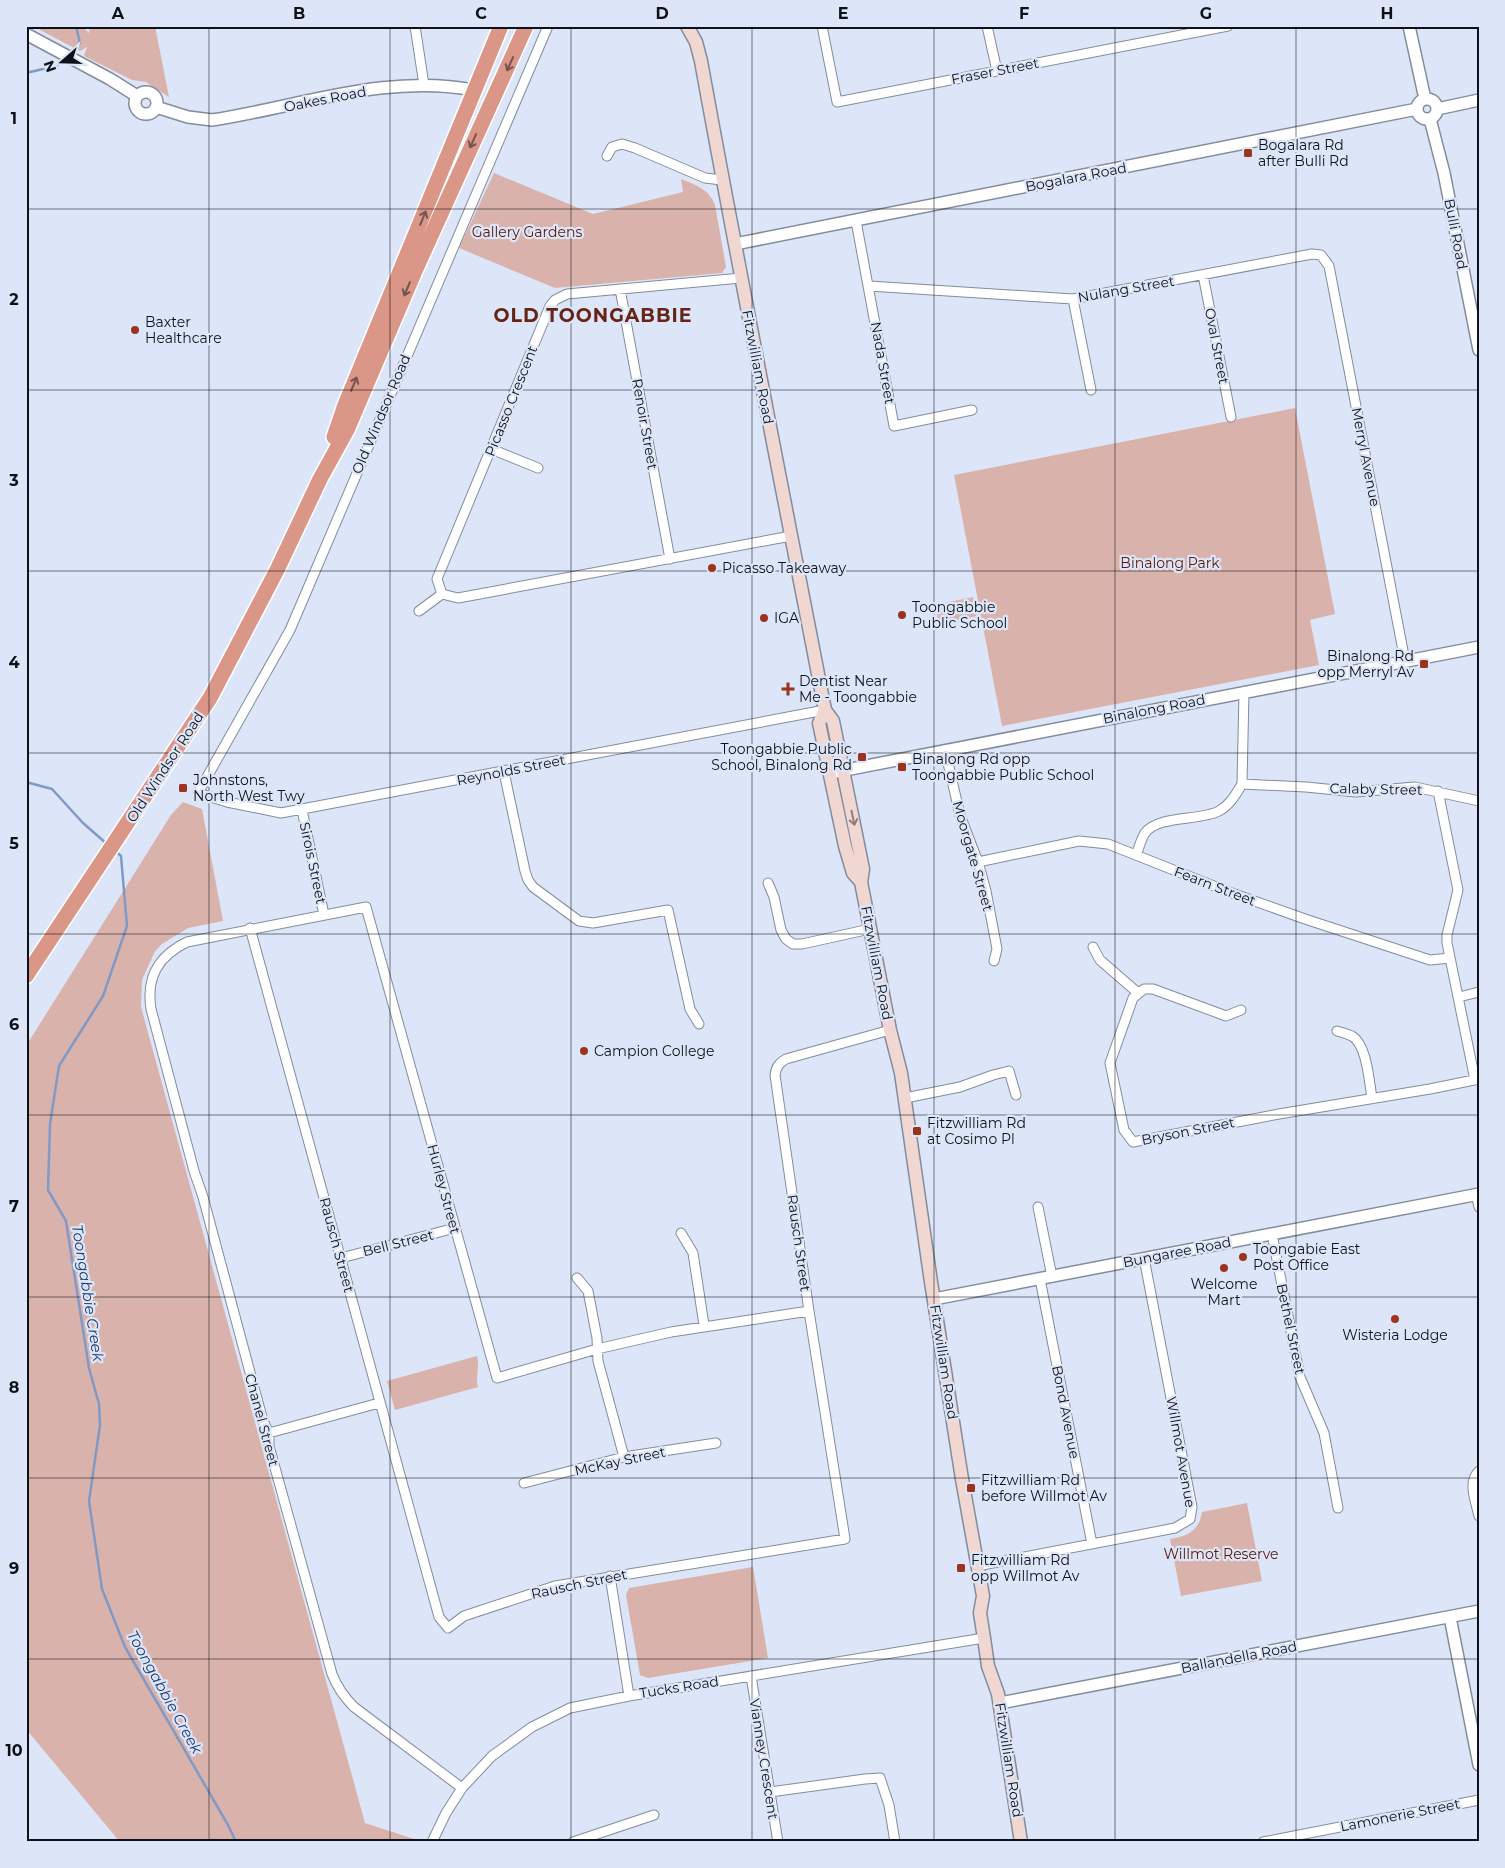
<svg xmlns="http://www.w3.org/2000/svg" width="1505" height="1868" font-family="Montserrat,sans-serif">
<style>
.green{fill:#d9b3ab}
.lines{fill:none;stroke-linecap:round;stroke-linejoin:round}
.stream{stroke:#8199c6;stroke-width:2.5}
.minor-casing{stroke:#838c9c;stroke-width:11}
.tertiary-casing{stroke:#838c9c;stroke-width:14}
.secondary-casing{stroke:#838c9c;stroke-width:15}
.trunk-casing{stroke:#fff;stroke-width:18}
.minor{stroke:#fff;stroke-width:9}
.tertiary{stroke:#fff;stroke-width:11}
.secondary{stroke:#f1d7d1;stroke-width:12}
.trunk{stroke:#da9686;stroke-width:15}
.oneway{stroke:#74544e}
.oneway2{stroke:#8b7e7d}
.grid{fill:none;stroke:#0e1117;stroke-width:1;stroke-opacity:0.55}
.poi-dot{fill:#9c331e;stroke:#dce6f8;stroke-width:2}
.labels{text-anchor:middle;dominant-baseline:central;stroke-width:4.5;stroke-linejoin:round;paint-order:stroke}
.street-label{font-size:14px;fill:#0e1117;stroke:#dce6f8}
.poi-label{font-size:14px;fill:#0e1117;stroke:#dce6f8;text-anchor:start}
.park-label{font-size:14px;fill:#5b1608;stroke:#dce6f8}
.water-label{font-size:15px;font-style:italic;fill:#203b73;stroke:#dce6f8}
.district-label{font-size:19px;font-weight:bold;letter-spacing:1px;fill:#672416;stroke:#dce6f8}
.neatline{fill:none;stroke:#0e1117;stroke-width:2}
.grid-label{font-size:16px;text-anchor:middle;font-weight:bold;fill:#0e1117}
</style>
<rect width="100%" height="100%" fill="#dce6f8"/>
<path class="green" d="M 39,26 L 82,26 L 89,33 L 90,26 L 155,26 L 169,97 L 146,82 L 132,80 L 84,56 L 87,47 L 80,51 L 40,30 Z
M 494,173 L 593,214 L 683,192 L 681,179 C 696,185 709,189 715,205 L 726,267 L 722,273 L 555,288 L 459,248 Z
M 1295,408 L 1335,614 L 1310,620 L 1319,665 L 1002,726 L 954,475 Z
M 973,597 L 977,616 L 939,624 L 935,605 Z
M 183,802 L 202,809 L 223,921 L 188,928 L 162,944 L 155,951 L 142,980 L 141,1007 L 365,1823 L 417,1840 L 416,1842 L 120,1842 L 26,1729 L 26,1046 L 171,815 Z
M 477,1356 C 480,1367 475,1376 478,1387 L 395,1410 L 387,1381 Z
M 1247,1503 L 1262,1581 L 1181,1596 L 1170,1539 C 1188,1536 1199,1531 1202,1512 Z
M 753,1567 L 768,1658 L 648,1678 L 640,1675 L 626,1595 L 629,1588 Z"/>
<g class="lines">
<path class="stream" d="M 69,53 L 80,43 L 76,26
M 26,73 L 56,66 L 64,59
M 26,782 L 52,789 L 83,823 L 107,844
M 114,850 L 121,856 L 127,926 L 103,996 L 59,1066 L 50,1124 L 48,1190 L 66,1221 L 89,1368 L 99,1404 L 100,1425 L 89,1501 L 102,1589 L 125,1647 L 228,1825 L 236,1842"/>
<g class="minor-casing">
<path id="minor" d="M 415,26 L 424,85
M 548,26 L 290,630 L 198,793 L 227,802 L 281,813 L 825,710
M 822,26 L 837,102 L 1228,26
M 987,26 L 997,71
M 607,156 L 612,147 L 622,144 L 635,148 L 705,178 L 722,180
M 856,221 L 894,426 L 972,410
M 1203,275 L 1231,417
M 741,278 L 567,294 L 555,300 L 550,306 L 437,579 L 442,594 L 458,598 L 791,536
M 869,286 L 1073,299 L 1312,254 L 1321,255 L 1329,266 L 1405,661
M 620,289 L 670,559
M 1073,299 L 1091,390
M 491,449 L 538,468
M 419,611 L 442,594
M 945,750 L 960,815 L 978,862 L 986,891 L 997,949 L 994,961
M 504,772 L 525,871 L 528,880 L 533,887 L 579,921 L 593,923 L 668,910 L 690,1009 L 699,1024
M 1242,784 L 1306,787 L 1356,792 L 1415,787 L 1479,801
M 1438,791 L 1458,890 L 1447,935 L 1447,943 L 1475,1080
M 302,810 L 324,915
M 1136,855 C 1139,848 1141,839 1145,833 C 1158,815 1200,821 1219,811 C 1230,805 1236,794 1242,784 L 1244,692
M 978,862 L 1079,841 L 1108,844 L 1229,892 L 1305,919 L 1430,960 L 1450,958
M 768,883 L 774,897 L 781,930 L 786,939 L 793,944 L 802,944 L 870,929
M 250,928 C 313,1158 375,1388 439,1617 L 448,1628 L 464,1616 L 555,1586 L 845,1539 L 809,1311 L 775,1075 C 776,1067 779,1063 786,1059 L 890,1030
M 1093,947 L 1100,960 L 1138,993
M 1459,997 L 1479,992
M 1241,1010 L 1226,1016 L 1153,989 L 1144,989 L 1133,998 L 1110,1063 L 1124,1130 L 1133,1142 L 1279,1114 L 1430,1089 L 1479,1079
M 1337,1031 C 1341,1032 1347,1034 1352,1036 C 1367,1045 1369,1081 1372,1098
M 905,1098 L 960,1087 L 993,1075 L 1009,1071 L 1016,1095
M 1476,1194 L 1479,1207
M 1038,1207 L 1052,1277
M 681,1233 L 693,1253 L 704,1325
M 1272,1234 L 1300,1377 L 1324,1433 L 1338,1508
M 341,1258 L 455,1228
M 577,1278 L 588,1291 L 597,1338 L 598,1361 L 624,1457
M 1040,1279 L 1092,1544
M 269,1433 L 379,1403
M 1479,1471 C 1467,1482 1476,1502 1479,1516
M 524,1483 L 624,1457 L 716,1443
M 977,1566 L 1175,1528 L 1190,1519 L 1192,1507 L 1144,1258
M 610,1576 L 629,1696
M 751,1676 L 778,1842
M 462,1788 L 354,1707 C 344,1697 337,1687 332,1674 L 269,1446 L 269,1433 L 263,1421 L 203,1197 L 194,1171 L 151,1009 C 146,977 158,956 187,942 L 366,907 L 497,1378 L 597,1349 L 671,1332 L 809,1311
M 770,1792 L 865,1779 L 880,1778 L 889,1805 L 895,1842
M 432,1842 L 446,1813 L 462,1788 L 492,1756 L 532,1727 L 570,1708 L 629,1696 L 984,1638
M 573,1842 L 654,1815
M 1263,1842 L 1479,1800"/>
</g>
<g class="tertiary-casing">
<path id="tertiary" d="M 1409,26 L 1425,99
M 26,34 L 110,79 L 137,96
M135 103a11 11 0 1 1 22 0a11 11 0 1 1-22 0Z
M1417 109a10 10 0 1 1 20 0a10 10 0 1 1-20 0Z
M 156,107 L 188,117 L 212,120 C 298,107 386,73 474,90
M 1437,109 L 1479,100
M 1430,119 L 1444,173 L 1479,350
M 735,244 L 1417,109
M 830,773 L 1479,647
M 934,1299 L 1479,1194
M 1450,1617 L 1479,1765
M 1000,1703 L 1479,1611"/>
</g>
<g class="secondary-casing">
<path id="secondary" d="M 687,26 L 696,42 L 701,61 C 740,277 783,493 825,710 L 833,721 L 863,869 L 861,882 L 890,1030 L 901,1073 L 931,1282 L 962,1479 L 983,1596 L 980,1613 L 984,1638 L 988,1666 L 998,1694 L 1021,1842
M 825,710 L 819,723 L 845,846 L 853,873 L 861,882"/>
</g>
<g class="trunk-casing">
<path id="trunk" d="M 334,437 L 345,405 L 501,26
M 26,976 L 210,698 L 277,570 L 320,479 L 347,430 L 415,271 L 526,26"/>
</g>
<use href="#minor" class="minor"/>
<use href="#tertiary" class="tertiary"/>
<use href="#secondary" class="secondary"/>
<use href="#trunk" class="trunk"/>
</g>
<defs><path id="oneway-shaft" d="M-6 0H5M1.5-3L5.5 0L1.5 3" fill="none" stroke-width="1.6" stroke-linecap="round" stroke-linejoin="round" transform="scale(1.25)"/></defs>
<g class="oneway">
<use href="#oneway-shaft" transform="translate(510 64) rotate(114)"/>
<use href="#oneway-shaft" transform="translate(473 141) rotate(114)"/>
<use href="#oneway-shaft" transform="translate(423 218) rotate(-68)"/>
<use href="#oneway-shaft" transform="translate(407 289) rotate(113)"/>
<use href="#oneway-shaft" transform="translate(354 384) rotate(-67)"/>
</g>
<use class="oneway2" href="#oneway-shaft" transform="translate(853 818) rotate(78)"/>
<path class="grid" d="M 209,26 L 209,1842M 390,26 L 390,1842M 571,26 L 571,1842M 752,26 L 752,1842M 934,26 L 934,1842M 1115,26 L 1115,1842M 1296,26 L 1296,1842M 26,209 L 1479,209M 26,390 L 1479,390M 26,571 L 1479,571M 26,753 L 1479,753M 26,934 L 1479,934M 26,1115 L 1479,1115M 26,1297 L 1479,1297M 26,1478 L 1479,1478M 26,1659 L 1479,1659"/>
<g class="poi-dot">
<rect x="1243" y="148" width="10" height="10" rx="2.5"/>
<circle cx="135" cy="330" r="5"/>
<circle cx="712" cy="568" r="5"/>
<circle cx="902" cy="615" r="5"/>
<circle cx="764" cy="618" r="5"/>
<rect x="1419" y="659" width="10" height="10" rx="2.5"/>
<path d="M785.5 681.5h5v5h5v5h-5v5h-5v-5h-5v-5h5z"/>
<rect x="857" y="752" width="10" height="10" rx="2.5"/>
<rect x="897" y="762" width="10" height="10" rx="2.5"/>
<rect x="178" y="783" width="10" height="10" rx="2.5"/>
<circle cx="584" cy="1051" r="5"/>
<rect x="912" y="1126" width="10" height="10" rx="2.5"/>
<circle cx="1243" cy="1257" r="5"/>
<circle cx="1224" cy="1268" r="5"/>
<circle cx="1395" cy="1319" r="5"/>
<rect x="966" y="1483" width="10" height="10" rx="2.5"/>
<rect x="956" y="1563" width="10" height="10" rx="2.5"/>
</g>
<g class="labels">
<g class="street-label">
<text transform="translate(995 71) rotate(-11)">Fraser Street</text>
<text transform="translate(325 99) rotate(-11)">Oakes Road</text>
<text transform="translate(1076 177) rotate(-11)">Bogalara Road</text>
<text transform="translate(1456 234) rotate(79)">Bulli Road</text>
<text transform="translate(1126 289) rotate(-10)">Nulang Street</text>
<text transform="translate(1217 346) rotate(79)">Oval Street</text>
<text transform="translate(883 363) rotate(80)">Nada Street</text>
<text transform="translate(758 367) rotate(79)">Fitzwilliam Road</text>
<text transform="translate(511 401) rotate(-68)">Picasso Crescent</text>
<text transform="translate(381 414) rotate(-67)">Old Windsor Road</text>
<text transform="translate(645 424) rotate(80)">Renoir Street</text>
<text transform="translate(1366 457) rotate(79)">Merryl Avenue</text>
<text transform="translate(1154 709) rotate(-11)">Binalong Road</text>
<text transform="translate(165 767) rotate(-57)">Old Windsor Road</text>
<text transform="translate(511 770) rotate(-11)">Reynolds Street</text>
<text transform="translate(1376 789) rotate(1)">Calaby Street</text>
<text transform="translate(973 856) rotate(74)">Moorgate Street</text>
<text transform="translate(313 863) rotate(78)">Sirois Street</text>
<text transform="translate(1215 886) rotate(21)">Fearn Street</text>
<text transform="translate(877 963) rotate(79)">Fitzwilliam Road</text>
<text transform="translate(1188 1131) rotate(-11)">Bryson Street</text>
<text transform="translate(444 1189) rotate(75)">Hurley Street</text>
<text transform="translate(398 1243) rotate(-14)">Bell Street</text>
<text transform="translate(799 1243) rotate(82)">Rausch Street</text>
<text transform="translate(337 1245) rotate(75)">Rausch Street</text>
<text transform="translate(1177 1252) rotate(-11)">Bungaree Road</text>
<text transform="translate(1291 1329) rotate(78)">Bethel Street</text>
<text transform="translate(944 1362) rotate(81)">Fitzwilliam Road</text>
<text transform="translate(1066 1412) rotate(79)">Bond Avenue</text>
<text transform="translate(262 1420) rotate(75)">Chanel Street</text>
<text transform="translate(1181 1452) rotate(80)">Willmot Avenue</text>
<text transform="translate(620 1461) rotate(-12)">McKay Street</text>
<text transform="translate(579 1584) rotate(-12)">Rausch Street</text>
<text transform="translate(1239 1657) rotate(-11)">Ballandella Road</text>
<text transform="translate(679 1687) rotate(-9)">Tucks Road</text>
<text transform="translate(764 1759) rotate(81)">Vianney Crescent</text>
<text transform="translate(1009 1760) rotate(81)">Fitzwilliam Road</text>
<text transform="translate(1400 1815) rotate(-11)">Lamonerie Street</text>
</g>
<g class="poi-label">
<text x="1258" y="145">Bogalara Rd<tspan x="1258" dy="16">after Bulli Rd</tspan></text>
<text x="145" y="322">Baxter<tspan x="145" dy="16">Healthcare</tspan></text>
<text x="722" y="568">Picasso Takeaway</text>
<text x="912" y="607">Toongabbie<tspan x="912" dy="16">Public School</tspan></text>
<text x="774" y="618">IGA</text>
<text x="1414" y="656" text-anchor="end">Binalong Rd<tspan x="1414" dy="16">opp Merryl Av</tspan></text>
<text x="799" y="681">Dentist Near<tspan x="799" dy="16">Me - Toongabbie</tspan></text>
<text x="852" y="749" text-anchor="end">Toongabbie Public<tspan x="852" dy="16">School, Binalong Rd</tspan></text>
<text x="912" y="759">Binalong Rd opp<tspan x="912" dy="16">Toongabbie Public School</tspan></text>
<text x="193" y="780">Johnstons,<tspan x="193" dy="16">North West Twy</tspan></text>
<text x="594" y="1051">Campion College</text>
<text x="927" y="1123">Fitzwilliam Rd<tspan x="927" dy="16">at Cosimo Pl</tspan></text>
<text x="1253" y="1249">Toongabie East<tspan x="1253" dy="16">Post Office</tspan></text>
<text x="1224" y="1284" text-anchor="middle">Welcome<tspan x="1224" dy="16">Mart</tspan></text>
<text x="1395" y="1335" text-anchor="middle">Wisteria Lodge</text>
<text x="981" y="1480">Fitzwilliam Rd<tspan x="981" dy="16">before Willmot Av</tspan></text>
<text x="971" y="1560">Fitzwilliam Rd<tspan x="971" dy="16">opp Willmot Av</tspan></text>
</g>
<g class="park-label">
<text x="527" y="232">Gallery Gardens</text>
<text x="1170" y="563">Binalong Park</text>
<text x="1221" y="1554">Willmot Reserve</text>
</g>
<g class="water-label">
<text transform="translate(88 1293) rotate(81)">Toongabbie Creek</text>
<text transform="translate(165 1692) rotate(61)">Toongabbie Creek</text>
</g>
<g class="district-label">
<text x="593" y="315">OLD TOONGABBIE</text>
</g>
</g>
<rect width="1505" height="1868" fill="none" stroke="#dce6f8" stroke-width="55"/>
<g transform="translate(62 62) rotate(250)" stroke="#dce6f8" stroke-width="4" paint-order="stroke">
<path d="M0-4L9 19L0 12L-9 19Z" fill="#0e1117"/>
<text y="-8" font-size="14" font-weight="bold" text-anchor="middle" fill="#0e1117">N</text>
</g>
<rect x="28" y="28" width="1450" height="1812" class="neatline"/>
<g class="grid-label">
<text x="118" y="19">A</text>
<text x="299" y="19">B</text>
<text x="481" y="19">C</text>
<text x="662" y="19">D</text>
<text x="843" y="19">E</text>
<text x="1024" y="19">F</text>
<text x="1206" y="19">G</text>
<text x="1387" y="19">H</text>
<text x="14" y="124">1</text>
<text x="14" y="305">2</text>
<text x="14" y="486">3</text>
<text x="14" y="668">4</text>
<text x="14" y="849">5</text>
<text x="14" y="1030">6</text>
<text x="14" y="1212">7</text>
<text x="14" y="1393">8</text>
<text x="14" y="1574">9</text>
<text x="14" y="1756">10</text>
</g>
</svg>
